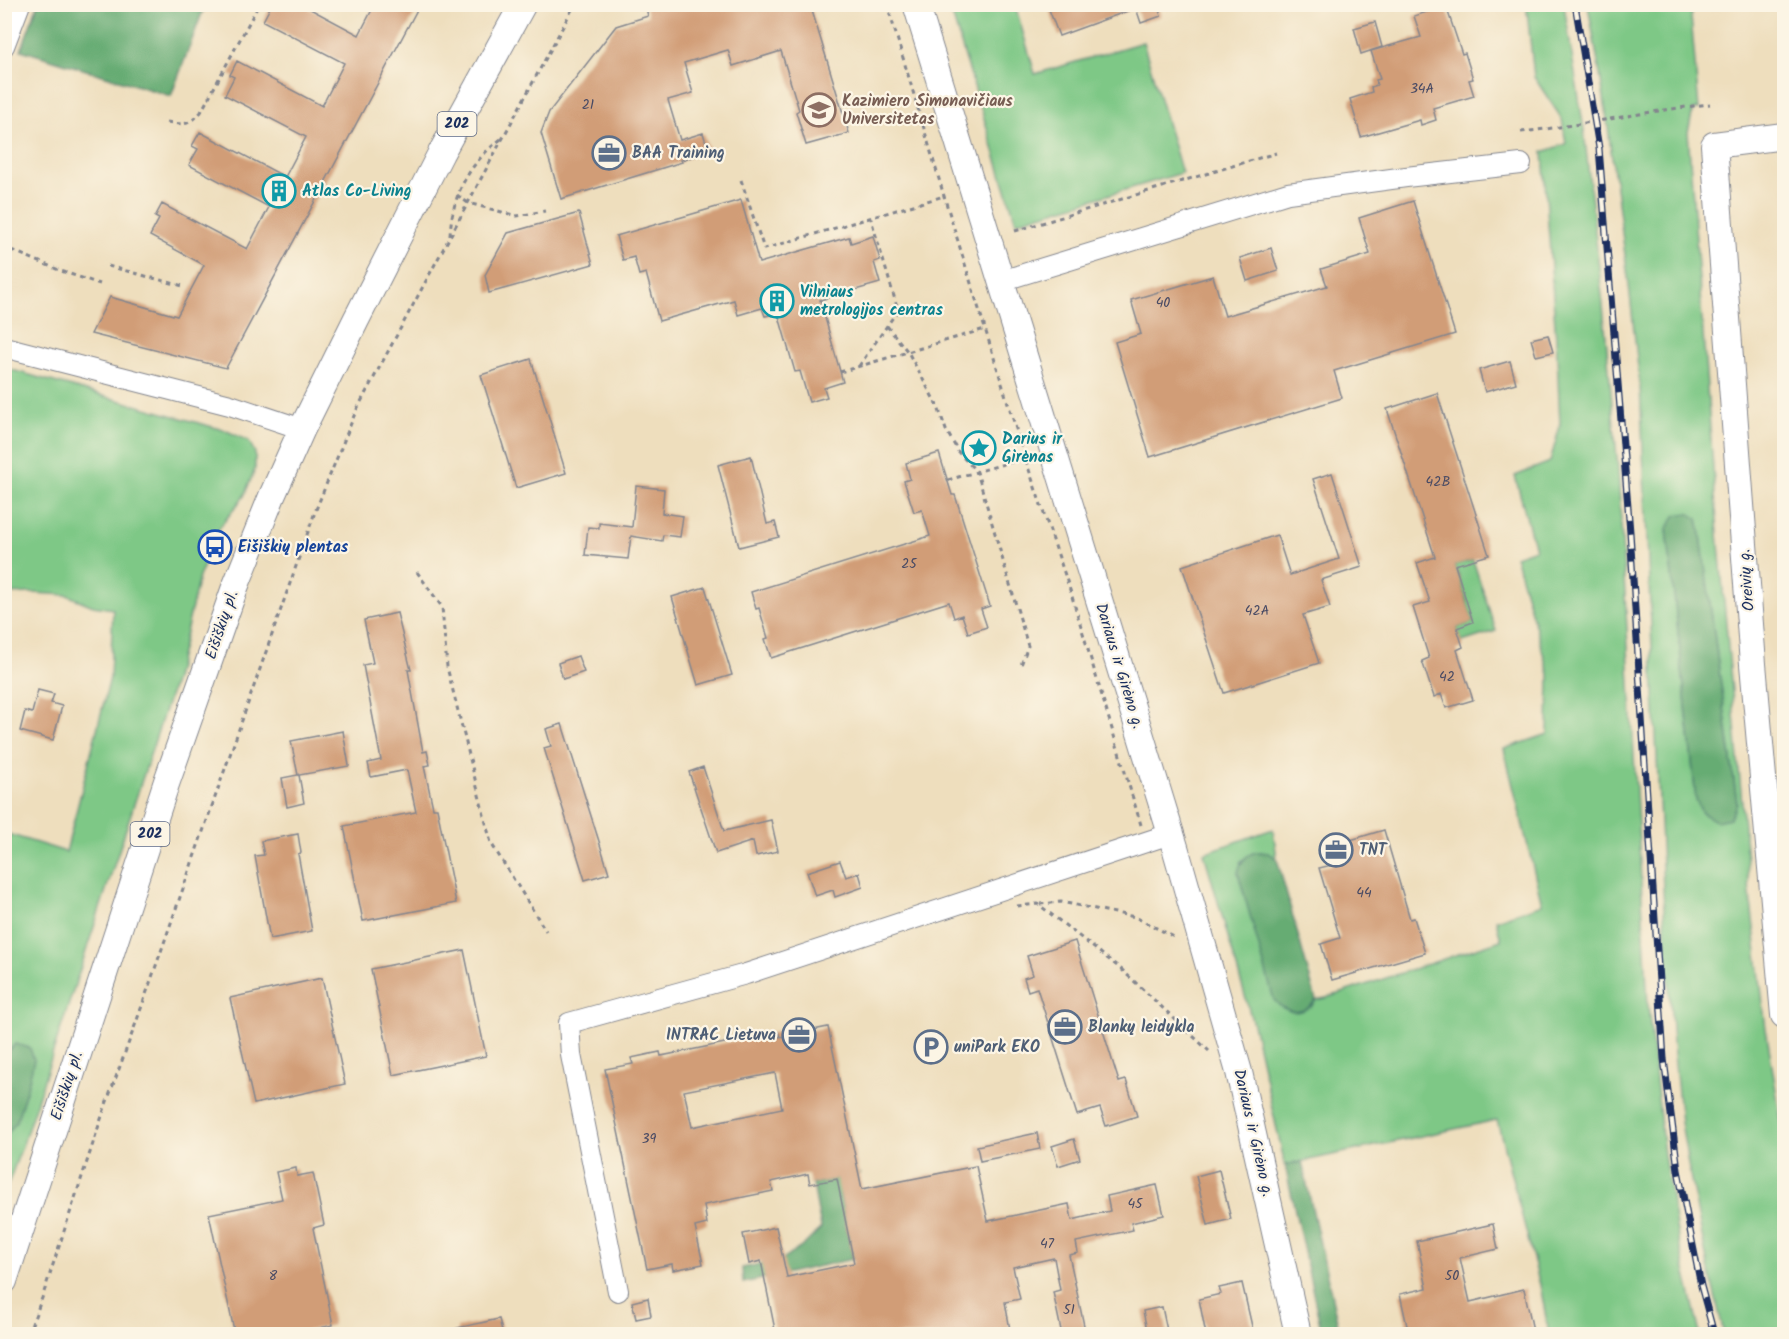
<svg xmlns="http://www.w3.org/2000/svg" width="1789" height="1339" font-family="Kalam,sans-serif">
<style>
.green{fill:#7ec886;stroke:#4c7c72;stroke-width:1.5;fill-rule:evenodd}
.forest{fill:#66ac73;stroke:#406e68;stroke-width:1.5}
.building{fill:#d19d77;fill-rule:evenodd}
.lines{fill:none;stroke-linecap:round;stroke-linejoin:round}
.minor-casing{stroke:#84868e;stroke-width:22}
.major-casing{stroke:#84868e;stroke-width:28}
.path{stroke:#84868e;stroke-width:3;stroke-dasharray:4.5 4.5;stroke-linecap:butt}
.minor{stroke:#fff;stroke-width:20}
.major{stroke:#fff;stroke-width:26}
.rail-casing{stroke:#1b2f5e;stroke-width:7}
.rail{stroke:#fcf5e5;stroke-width:4.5;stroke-dasharray:14;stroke-linecap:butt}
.labels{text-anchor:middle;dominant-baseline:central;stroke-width:4.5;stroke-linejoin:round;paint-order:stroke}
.number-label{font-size:14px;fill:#484a64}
.shield{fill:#fcf5e5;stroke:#5e6a86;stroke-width:1.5}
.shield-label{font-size:15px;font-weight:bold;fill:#1b2f5e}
.education-label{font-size:16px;font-weight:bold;fill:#785e54;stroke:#fcf5e5;text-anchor:start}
.service-label{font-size:16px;font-weight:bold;fill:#4e5e75;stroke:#fcf5e5;text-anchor:start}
.culture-label{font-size:16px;font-weight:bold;fill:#0d838f;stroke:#fcf5e5;text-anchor:start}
.transit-label{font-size:16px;font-weight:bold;fill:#164399;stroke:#fcf5e5;text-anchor:start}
.street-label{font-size:16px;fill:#1b2f5e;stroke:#fcf5e5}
</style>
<rect width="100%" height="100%" fill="#fcf5e5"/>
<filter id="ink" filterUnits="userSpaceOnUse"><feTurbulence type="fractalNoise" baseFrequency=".0167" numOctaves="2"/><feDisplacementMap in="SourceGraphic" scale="12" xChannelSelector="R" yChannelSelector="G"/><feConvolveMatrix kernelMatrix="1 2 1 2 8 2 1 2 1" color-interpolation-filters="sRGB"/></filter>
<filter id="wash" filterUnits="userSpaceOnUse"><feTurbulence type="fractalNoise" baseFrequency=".008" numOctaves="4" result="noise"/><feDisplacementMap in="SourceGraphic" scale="24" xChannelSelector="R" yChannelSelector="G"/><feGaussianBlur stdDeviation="1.35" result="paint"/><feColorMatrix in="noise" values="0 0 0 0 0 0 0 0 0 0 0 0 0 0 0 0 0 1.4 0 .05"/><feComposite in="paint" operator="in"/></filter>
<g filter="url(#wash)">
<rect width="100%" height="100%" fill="#eedebd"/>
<path class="green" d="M 949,5 L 1015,5 L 1035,74 L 1143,42 L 1182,173 L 1016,222 Z
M 1528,5 L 1564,5 L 1584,130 L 1603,305 L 1618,469 L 1648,1005 L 1664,1155 L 1679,1244 L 1700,1334 L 1549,1334 L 1540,1285 L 1497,1120 L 1285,1165 L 1253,1024 L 1204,853 L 1273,829 L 1277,859 C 1262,848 1253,851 1240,862 L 1311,1007 L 1316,1000 L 1326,998 L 1501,940 L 1496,920 L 1542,904 L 1504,749 L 1548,734 L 1549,674 L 1515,556 L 1535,549 L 1515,476 L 1550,462 L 1560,426 L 1557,354 L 1543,152 L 1566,144 L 1562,119 L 1534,77 L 1527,11 Z
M 1588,5 L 1690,5 L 1699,109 L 1693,110 L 1688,132 L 1717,522 L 1750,894 L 1766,1029 L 1784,1139 L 1784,1334 L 1724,1334 L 1707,1261 L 1689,1170 L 1681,1122 L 1674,1055 L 1665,932 L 1640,386 L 1629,285 L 1604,98 ZM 1698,519 L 1700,529 L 1737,803 L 1702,813 L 1696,799 L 1667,529 Z
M 5,368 L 227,431 L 249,441 L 255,453 L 255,469 L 244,496 L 220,527 L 199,577 L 175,679 L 24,1141 L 5,1192 L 5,1137 L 16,1122 L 27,1088 L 30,1048 L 15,1044 L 5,1055 L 5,833 L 66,852 L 110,678 L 113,609 L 93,606 L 67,595 L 33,593 L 5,594 Z
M 1473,560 L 1496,631 L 1462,642 L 1457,628 L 1473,622 L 1455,565 Z"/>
<path class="forest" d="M 38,4 L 205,4 L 205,5 L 171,96 L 21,50 Z
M 1689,513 L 1698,519 L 1700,529 L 1737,804 L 1730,818 L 1716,821 L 1702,813 L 1696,799 L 1667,529 L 1676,515 Z
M 1256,852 L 1269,853 L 1277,859 L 1316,1000 C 1304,1016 1287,1015 1274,1000 L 1238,873 C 1240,862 1245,855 1256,852 Z
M 15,1044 L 30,1048 L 34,1060 L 27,1088 L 16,1122 L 5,1137 L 5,1055 Z
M 1302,1162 L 1340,1334 L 1322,1334 L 1285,1165 Z
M 859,1174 L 840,1194 L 853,1259 L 743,1283 L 742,1268 L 783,1259 L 804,1245 L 821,1228 L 813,1184 Z"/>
<g id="blocks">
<path class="building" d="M 272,4 L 301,4 L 359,35 L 375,4 L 420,4 L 226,368 L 91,334 L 110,297 L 177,316 L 204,265 L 150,236 L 159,219 L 155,217 L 162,204 L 247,249 L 269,207 L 189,165 L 198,149 L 192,146 L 200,132 L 285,177 L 306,137 L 225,95 L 234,77 L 230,75 L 237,61 L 322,106 L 344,63 L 263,21 Z
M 645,4 L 810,4 L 849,133 L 806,145 L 796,112 L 799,110 L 781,51 L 733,66 L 728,50 L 684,63 L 693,93 L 668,100 L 680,140 L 703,133 L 709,152 L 681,160 L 682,162 L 561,199 L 541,133 L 549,112 L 616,26 L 648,16 Z
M 1047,4 L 1157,4 L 1161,16 L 1141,23 L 1136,8 L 1059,36 Z
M 1446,6 L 1462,54 L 1465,53 L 1473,79 L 1469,80 L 1474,96 L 1433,108 L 1436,120 L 1421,125 L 1420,120 L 1361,137 L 1350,99 L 1372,92 L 1371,87 L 1377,85 L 1376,80 L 1380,79 L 1371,51 L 1421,37 L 1414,16 Z
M 1375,22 L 1382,47 L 1361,54 L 1354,28 Z
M 741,200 L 759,263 L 849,237 L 851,243 L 873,236 L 880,260 L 874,262 L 880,283 L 820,300 L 843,382 L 824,388 L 827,397 L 809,402 L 800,371 L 795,372 L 778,313 L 765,316 L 762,308 L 738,315 L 734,300 L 659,321 L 646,273 L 639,275 L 634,257 L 623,260 L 616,236 Z
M 1413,201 L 1455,334 L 1334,371 L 1342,398 L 1150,457 L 1115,342 L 1141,334 L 1131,300 L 1213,276 L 1225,316 L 1327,286 L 1321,269 L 1370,254 L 1359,218 Z
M 579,213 L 593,264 L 489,293 L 485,275 L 508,233 Z
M 1271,248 L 1278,271 L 1247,281 L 1240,258 Z
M 1548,335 L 1553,352 L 1536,356 L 1531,339 Z
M 531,359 L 566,473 L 516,488 L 481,375 Z
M 1510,361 L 1516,383 L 1485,392 L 1479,370 Z
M 1437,393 L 1489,555 L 1455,565 L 1473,622 L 1457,628 L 1463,647 L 1457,650 L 1473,700 L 1446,708 L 1441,694 L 1434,697 L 1422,661 L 1429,658 L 1413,607 L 1430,602 L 1417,563 L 1435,557 L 1387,409 Z
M 939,453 L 952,495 L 955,495 L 990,606 L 981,609 L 987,627 L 968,633 L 962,615 L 954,618 L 949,602 L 771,658 L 765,639 L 768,638 L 759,608 L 756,609 L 751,592 L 930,536 L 922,510 L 914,512 L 904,481 L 910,479 L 906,463 Z
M 751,456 L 767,524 L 775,522 L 779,537 L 739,547 L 718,465 Z
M 1332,473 L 1362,567 L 1321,580 L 1330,607 L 1303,615 L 1319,663 L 1224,693 L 1182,566 L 1277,535 L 1290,575 L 1339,559 L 1313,479 Z
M 636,486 L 664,489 L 662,513 L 683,516 L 680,537 L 663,535 L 662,541 L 631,536 L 628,559 L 585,555 L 588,527 L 599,528 L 599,523 L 632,527 Z
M 705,587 L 732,675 L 698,685 L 672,597 Z
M 397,613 L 411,670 L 408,670 L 423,752 L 427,751 L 430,765 L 424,766 L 433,808 L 437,808 L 456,903 L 363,921 L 344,826 L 416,812 L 407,770 L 371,777 L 368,763 L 381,760 L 363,665 L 373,663 L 364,620 Z
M 578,656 L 584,672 L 563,679 L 558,663 Z
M 38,690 L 54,694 L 51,703 L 62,706 L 53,740 L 20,731 L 25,711 L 32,713 Z
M 562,724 L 609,873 L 585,880 L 544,748 L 551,746 L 546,729 Z
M 343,731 L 349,766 L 299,775 L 304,803 L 287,807 L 282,778 L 298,775 L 291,741 Z
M 703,767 L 724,831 L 771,820 L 778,851 L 756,856 L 753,841 L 716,853 L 689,772 Z
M 1384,830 L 1410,919 L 1414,918 L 1425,953 L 1332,980 L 1321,944 L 1340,938 L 1319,868 L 1332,865 L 1327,847 Z
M 298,834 L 301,853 L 298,854 L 312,931 L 270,939 L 255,856 L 264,855 L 261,841 Z
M 840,861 L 846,877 L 859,873 L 863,887 L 835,897 L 833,890 L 815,896 L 807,872 Z
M 1075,941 L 1119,1082 L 1126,1080 L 1137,1116 L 1106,1126 L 1100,1108 L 1077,1115 L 1037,988 L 1028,991 L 1024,978 L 1033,975 L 1027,956 Z
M 464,950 L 486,1056 L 393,1075 L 371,969 Z
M 322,978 L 345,1084 L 254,1104 L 230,998 Z
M 828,1027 L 862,1189 L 976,1166 L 988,1221 L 1069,1204 L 1072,1220 L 1110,1211 L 1107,1196 L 1157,1185 L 1164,1215 L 1131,1223 L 1133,1230 L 1076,1242 L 1078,1253 L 1069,1255 L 1086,1335 L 1062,1335 L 1053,1292 L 1060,1290 L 1054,1258 L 1013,1267 L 1020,1299 L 1005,1302 L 1011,1335 L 776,1335 L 761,1261 L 749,1264 L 743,1234 L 776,1227 L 787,1277 L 854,1263 L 837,1179 L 810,1184 L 808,1174 L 771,1182 L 773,1191 L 704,1205 L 707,1224 L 695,1227 L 703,1264 L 673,1270 L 672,1264 L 647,1269 L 605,1069 L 633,1064 L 631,1058 L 660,1052 L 661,1056 L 778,1032 L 780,1037 ZM 775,1073 L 782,1108 L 692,1127 L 684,1091 Z
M 1037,1133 L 1040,1149 L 980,1161 L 977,1146 Z
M 1074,1139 L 1080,1159 L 1058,1166 L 1052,1146 Z
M 296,1168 L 297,1176 L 313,1173 L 324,1225 L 313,1228 L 333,1325 L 289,1335 L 235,1335 L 209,1214 L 282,1199 L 276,1172 Z
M 1219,1170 L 1231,1219 L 1208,1225 L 1196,1176 Z
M 1493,1224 L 1498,1249 L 1460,1258 L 1470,1302 L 1524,1289 L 1534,1335 L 1409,1335 L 1400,1294 L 1427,1288 L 1417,1241 Z
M 1242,1283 L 1254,1335 L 1206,1335 L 1199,1299 L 1221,1294 L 1219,1288 Z
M 648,1298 L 651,1316 L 636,1319 L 632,1302 Z
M 1162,1307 L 1168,1335 L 1148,1335 L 1143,1311 Z
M 499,1319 L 503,1335 L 457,1335 L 457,1328 Z"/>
</g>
</g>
<g filter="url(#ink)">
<use href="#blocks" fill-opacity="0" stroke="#84868e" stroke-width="1.5"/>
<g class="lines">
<g class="minor-casing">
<path id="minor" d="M 4,46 L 20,4
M 1001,281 L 1288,193 L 1406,177 L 1521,164
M 4,347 L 230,405 L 302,429
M 618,1291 L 571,1055 L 569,1023 L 746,974 L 1170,834"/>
</g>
<g class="major-casing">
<path id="major" d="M 916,4 L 1175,847 L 1239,1072 L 1298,1334
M 1784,136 L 1714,145 L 1753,664 L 1784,1015
M 4,1281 L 166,784 L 234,590 L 272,496 L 302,429 L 356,320 L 441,153 L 523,4"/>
</g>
<path class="path" d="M 887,4 L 944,196 L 1025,458 L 1070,590 L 1141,825
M 167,122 C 185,125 188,126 201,112 L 259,4
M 1521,132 C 1584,125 1647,111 1710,104
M 741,180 L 764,249 L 944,196
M 457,195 L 468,203 L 517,216 L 545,211
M 1015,231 L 1276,153
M 450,235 C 452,195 469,163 501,139
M 4,247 L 61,271 L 100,284
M 108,266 L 183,286
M 887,326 L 908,352 L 938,407 L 946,430 L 959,453 L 977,472 L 1028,646 L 1021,665
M 859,366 L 898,310 L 871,219
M 840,372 L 985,329
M 948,480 L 1025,458
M 417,572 L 442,607 L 447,667 L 491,843 L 546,931
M 1040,904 L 1061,902 L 1135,917 L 1176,938
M 1017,906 L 1038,904 L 1121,969 L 1209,1051
M 28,1334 L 42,1298 L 105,1107 L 137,1020 L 315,512 L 356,411 L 575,4"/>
<use href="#minor" class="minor"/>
<use href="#major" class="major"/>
<g class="rail-casing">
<path id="rail" d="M 1575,4 L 1599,148 L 1630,532 L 1664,1059 L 1678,1170 L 1701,1286 L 1714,1334"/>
</g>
<use href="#rail" class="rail"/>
</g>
</g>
<defs>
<g id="university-ring" transform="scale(1.725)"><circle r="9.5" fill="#fcf5e5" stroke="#8d6e63" stroke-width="1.5"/><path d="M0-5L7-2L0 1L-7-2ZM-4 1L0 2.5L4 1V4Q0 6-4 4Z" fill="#8d6e63"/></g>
<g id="office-ring" transform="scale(1.725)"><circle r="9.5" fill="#fcf5e5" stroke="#5c6f8a" stroke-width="1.5"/><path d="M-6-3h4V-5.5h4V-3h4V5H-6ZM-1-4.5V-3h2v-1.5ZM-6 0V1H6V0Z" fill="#5c6f8a"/></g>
<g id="building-ring" transform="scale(1.725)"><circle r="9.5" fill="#fcf5e5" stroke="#0f9aa8" stroke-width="1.5"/><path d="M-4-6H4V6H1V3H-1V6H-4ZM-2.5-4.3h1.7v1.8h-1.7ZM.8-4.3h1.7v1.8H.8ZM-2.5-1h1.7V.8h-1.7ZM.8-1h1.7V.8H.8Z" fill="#0f9aa8"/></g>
<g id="sight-ring" transform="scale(1.725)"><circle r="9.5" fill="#fcf5e5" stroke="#0f9aa8" stroke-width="1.5"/><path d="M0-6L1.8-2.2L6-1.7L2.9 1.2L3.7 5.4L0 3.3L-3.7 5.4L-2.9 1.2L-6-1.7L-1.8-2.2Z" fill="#0f9aa8"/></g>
<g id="bus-ring" transform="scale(1.725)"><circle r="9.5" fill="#fcf5e5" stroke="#1a4fb4" stroke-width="1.5"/><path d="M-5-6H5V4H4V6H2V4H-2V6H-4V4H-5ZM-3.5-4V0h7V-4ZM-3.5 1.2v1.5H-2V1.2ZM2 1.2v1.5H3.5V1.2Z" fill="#1a4fb4"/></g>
<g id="parking-ring" transform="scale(1.725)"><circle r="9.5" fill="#fcf5e5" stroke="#5c6f8a" stroke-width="1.5"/><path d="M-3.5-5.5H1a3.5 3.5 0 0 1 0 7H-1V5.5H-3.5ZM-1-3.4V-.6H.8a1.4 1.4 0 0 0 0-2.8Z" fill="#5c6f8a"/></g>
</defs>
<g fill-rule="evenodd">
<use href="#university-ring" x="819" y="110"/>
<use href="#office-ring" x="609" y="153"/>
<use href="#building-ring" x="279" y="191"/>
<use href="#building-ring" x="777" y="301"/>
<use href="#sight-ring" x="979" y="448"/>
<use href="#bus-ring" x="215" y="547"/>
<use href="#office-ring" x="1336" y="850"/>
<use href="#office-ring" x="1065" y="1027"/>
<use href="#office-ring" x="799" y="1035"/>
<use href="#parking-ring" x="931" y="1047"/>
</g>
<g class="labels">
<g class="number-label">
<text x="1422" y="89">34A</text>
<text x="588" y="105">21</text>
<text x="1163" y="303">40</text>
<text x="1438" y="482">42B</text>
<text x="909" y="564">25</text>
<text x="1257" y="611">42A</text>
<text x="1447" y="677">42</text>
<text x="1364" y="893">44</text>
<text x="649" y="1139">39</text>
<text x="1135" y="1204">45</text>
<text x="1047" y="1244">47</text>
<text x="273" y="1276">8</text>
<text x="1452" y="1276">50</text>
<text x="1069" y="1310">51</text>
</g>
<g class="shield">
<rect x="437.5" y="112" width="39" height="24" rx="4.5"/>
<rect x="130.5" y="822" width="39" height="24" rx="4.5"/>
</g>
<g class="shield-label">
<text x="457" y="124">202</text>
<text x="150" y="834">202</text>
</g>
<g class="education-label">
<text x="842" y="101">Kazimiero Simonavičiaus<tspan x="842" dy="18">Universitetas</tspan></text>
</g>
<g class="service-label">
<text x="632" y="153">BAA Training</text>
<text x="1359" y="850">TNT</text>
<text x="1088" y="1027">Blankų leidykla</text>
<text x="776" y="1035" text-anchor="end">INTRAC Lietuva</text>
<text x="954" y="1047">uniPark EKO</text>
</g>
<g class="culture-label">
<text x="302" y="191">Atlas Co-Living</text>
<text x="800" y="292">Vilniaus<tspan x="800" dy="18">metrologijos centras</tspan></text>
<text x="1002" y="439">Darius ir<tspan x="1002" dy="18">Girėnas</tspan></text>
</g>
<g class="transit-label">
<text x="238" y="547">Eišiškių plentas</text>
</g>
<g class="street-label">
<text transform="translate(1747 580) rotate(-94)">Oreivių g.</text>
<text transform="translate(222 625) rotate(-71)">Eišiškių pl.</text>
<text transform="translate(1119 666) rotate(73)">Dariaus ir Girėno g.</text>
<text transform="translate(67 1086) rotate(-72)">Eišiškių pl.</text>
<text transform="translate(1253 1133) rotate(77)">Dariaus ir Girėno g.</text>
</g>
</g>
<rect width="1789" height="1339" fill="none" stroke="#fcf5e5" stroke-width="24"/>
</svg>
